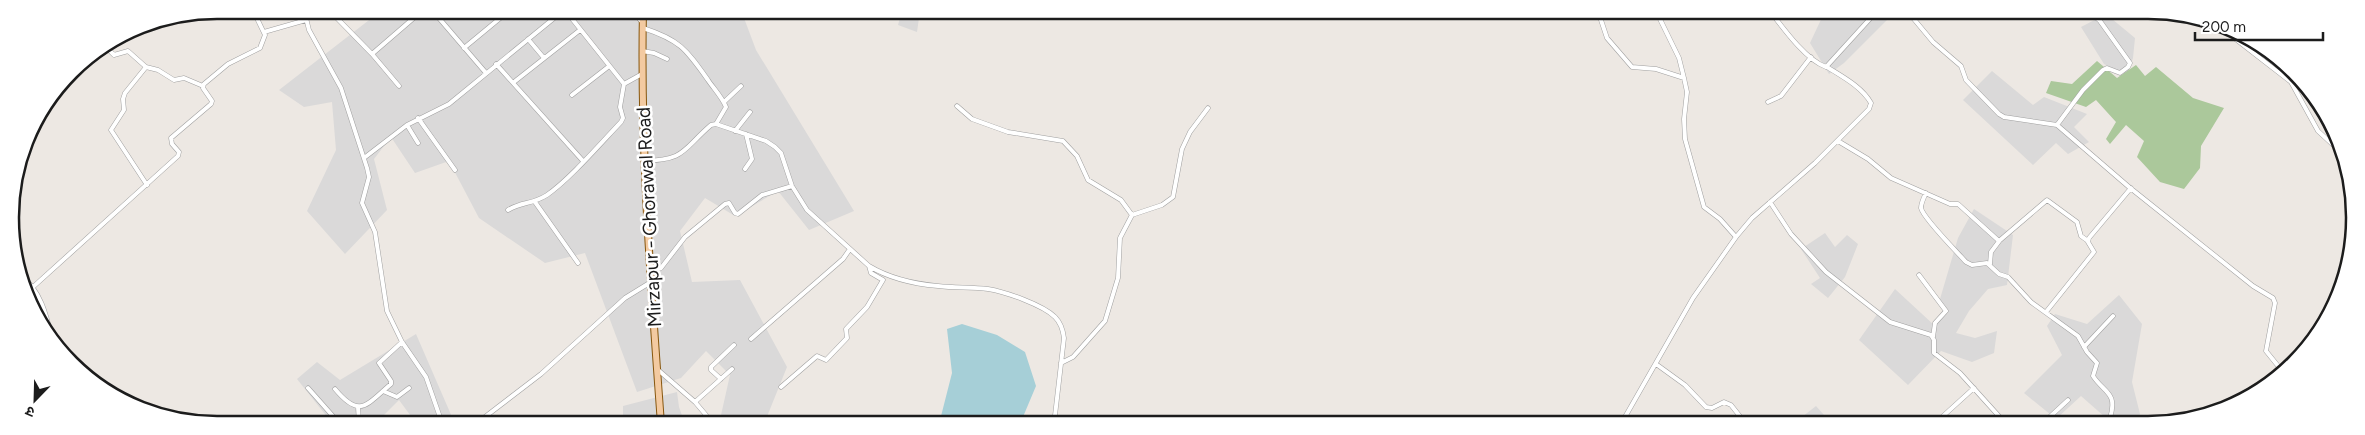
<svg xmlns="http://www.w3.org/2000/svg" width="2365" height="435" font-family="Figtree,'Noto Sans Devanagari',sans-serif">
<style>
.residential{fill:#dad9d9}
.forest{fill:#abc89b}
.water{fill:#a6cfd7}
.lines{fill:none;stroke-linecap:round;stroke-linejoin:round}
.minor-casing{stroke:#a0a0a0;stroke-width:5}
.primary-casing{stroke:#87560d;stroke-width:8}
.minor{stroke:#fff;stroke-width:4}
.primary{stroke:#f3caa1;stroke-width:6}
.labels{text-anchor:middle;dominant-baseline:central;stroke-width:5;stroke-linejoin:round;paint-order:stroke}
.street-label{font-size:19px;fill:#1c1c1c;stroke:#fff}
.rim{fill:none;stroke:#1c1c1c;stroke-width:2.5}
</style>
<rect width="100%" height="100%" fill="#ede8e3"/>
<path class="residential" d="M 382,10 L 741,10 L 756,50 L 854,211 L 809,230 L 778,191 L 735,216 L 705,198 L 680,231 L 692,282 L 740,280 L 787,367 L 764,424 L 719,424 L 730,375 L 706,351 L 681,378 L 637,392 L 585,253 L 545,263 L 479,218 L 449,161 L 415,173 L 391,137 L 374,159 L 387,210 L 345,254 L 307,211 L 336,150 L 332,102 L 304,107 L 279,90 Z
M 902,11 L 920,11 L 917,32 L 898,25 Z
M 1825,11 L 1857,11 L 1859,14 L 1863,11 L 1885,11 L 1891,16 L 1844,63 L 1829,74 L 1810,43 Z
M 2106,14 L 2135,38 L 2133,58 L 2127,75 L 2104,64 L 2081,27 Z
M 1992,71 L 2033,105 L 2044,97 L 2087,114 L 2074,127 L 2089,142 L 2068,154 L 2056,143 L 2033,165 L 1963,100 Z
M 1974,209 L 2013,235 L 2007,285 L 1988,289 L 1969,311 L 1956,333 L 1975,338 L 1997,331 L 1994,353 L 1972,362 L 1941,351 L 1908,385 L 1859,340 L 1895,289 L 1934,325 L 1948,313 L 1940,299 L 1958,238 Z
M 1825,233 L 1835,247 L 1847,235 L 1858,244 L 1845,277 L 1828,298 L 1811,284 L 1820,278 L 1801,249 Z
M 2119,295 L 2142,324 L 2132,382 L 2140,414 L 2136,425 L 2114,425 L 2081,396 L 2056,419 L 2024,393 L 2062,355 L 2047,326 L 2055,314 L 2087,324 Z
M 416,334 L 452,417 L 441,423 L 416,423 L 399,400 L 376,423 L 332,423 L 297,379 L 317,362 L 340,380 Z
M 677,392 L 679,407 L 685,424 L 623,424 L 623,406 Z
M 1816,406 L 1832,424 L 1793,424 Z"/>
<path class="forest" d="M 2097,61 L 2117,78 L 2136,65 L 2145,76 L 2156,67 L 2193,98 L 2224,108 L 2201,146 L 2200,168 L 2184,189 L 2160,182 L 2137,157 L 2144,141 L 2126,125 L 2110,144 L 2106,139 L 2116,122 L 2096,100 L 2086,107 L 2046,93 L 2051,81 L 2072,84 Z"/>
<path class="water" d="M 962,324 L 997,335 L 1025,352 L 1036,386 L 1020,424 L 939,424 L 952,373 L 947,329 Z"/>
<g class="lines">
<g class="minor-casing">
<path id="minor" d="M 308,10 L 306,18 L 309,30 L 341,88 L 367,168 L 369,177 L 362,203 L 375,232 L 387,311 L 402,342 L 426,377 L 442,423
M 329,10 L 372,54 L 399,86
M 432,10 L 486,73
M 565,10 L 624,84
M 631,10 L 643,23
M 1598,11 L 1607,38 L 1632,67 L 1656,69 L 1684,78
M 1656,11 L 1679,58 L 1684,78 L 1687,92 L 1684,119 L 1685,139 L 1704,207 L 1720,219 L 1736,237
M 1770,11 C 1783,28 1806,60 1826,67 L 1877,11
M 1908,12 L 1933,42 L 1961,66 L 1966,80 L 1999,114 L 2004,117 L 2057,125 L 2129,187 L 2253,286 L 2273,298 L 2275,303 L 2266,351 L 2283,372
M 2220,27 L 2291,82 L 2318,131 L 2344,155
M 643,28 C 680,40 686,49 708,80 C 714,89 722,97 726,107 L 716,124
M 264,32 L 306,20
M 528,39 L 544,58
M 106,47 L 114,55 L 128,51 L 146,67 L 158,70 L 174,80 L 184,78 L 203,86
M 464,48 L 510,10
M 642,51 L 654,53 L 667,59
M 372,54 L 423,10
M 496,64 L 583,161
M 146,67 L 125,93 L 123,99 L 124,110 L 111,130 L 147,185
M 514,82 L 580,30
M 572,95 L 608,67
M 724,102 L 741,86
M 1768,102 L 1781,96 L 1811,57
M 957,106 L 972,119 L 1008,132 L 1063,141 L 1077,156 L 1088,180 L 1121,200 L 1132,215
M 418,118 L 455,170
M 407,125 L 418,143
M 2057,125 L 2083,90 L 2103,70 L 2107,68 L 2120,73 L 2128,67 L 2130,63 L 2100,21 L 2090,12
M 735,131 L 750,112
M 1838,141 L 1868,159 L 1891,178 L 1950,204 L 1958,204 L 1999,241 L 2047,200 L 2077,222 L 2081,236 L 2088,241
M 364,158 L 407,125 L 449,104 L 564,10
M 644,161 C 686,160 682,150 711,125 L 716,124 L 766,141 L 775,147 L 781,153 L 792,186 L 807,210 L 869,266 C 889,278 915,284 938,286 C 955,288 972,287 988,289 C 1006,292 1043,305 1055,317 C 1061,323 1063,330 1064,338 L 1054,424
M 745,169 L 752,159 L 746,134
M 1926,193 C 1924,197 1921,203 1921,208 C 1923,218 1958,253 1966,262 L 1972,265 L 1987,263 L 1999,274 L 2008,277 L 2031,302 L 2078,336 L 2087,352 L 2097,363 L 2093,376 C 2104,393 2118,392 2110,418 L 2114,425
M 535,202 L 578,263
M 1770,202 L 1791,234 L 1826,272 L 1890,322 L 1931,335 L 1934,340 L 1934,353 L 1960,373 L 2006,424
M 508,210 C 523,201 531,205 547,195 C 570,179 600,144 621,122 L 623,118 L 620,107 L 624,84 L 642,74
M 1990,264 L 1991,252 L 2000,240
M 650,272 L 661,268 L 685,237 L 725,204 L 729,203 L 735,213 L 738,214 L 762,195 L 792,186
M 20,274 C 41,292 46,313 52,339
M 1919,275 L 1946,311 L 1935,323 L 1933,337
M 33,287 L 178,156 L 179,152 L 172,144 L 171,138 L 211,104 L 212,101 L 203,88 L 204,84 L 228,64 L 260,48 L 265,35 L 253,10
M 2046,312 L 2094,252 L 2088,242 L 2089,238 L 2131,188
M 751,339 L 843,259 L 850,249
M 2084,347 L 2113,316
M 1061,363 L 1073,357 L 1105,321 L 1118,278 L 1120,238 L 1132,215 L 1162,205 L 1173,197 L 1182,149 L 1190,132 L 1208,108
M 1656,364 L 1685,385 L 1706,407 L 1712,408 L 1724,402 L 1731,405 L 1746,424
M 657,369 L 695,402 L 732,369
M 721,379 L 711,370 L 711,367 L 734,345
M 781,387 L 817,356 L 826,360 L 847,338 L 846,329 L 867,307 L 883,280 L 871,273 L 869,266
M 308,388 L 339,423
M 335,389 C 360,419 366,405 391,384 L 391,381 L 379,363 L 402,342
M 383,391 L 397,397 L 409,388
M 695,402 L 706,415 L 700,424
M 358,407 L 359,423
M 1942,417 L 1974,388
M 477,423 L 541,374 L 625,298 L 651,282
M 1621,424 L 1693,298 L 1736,237 L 1752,218 L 1815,163 L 1869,109 L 1871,103 C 1862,87 1843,77 1827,67
M 2042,424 L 2068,400"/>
</g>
<g class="primary-casing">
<path id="primary" d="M 643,10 C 640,149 651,286 661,424"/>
</g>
<use href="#minor" class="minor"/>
<use href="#primary" class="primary"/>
</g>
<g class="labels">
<g class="street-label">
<text transform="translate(649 217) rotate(-93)">Mirzapur - Ghorawal Road</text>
</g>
</g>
<path d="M0 0H2365V435H0ZM217 19H2148A198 198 0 0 1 2346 217V218A198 198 0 0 1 2148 416H217A198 198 0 0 1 19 218V217A198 198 0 0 1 217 19Z" fill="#fff" fill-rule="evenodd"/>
<path class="rim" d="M217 19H2148A198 198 0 0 1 2346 217V218A198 198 0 0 1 2148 416H217A198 198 0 0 1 19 218V217A198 198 0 0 1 217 19Z"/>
<g transform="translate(35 400) rotate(203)" stroke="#ffffff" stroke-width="4" paint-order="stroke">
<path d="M0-4L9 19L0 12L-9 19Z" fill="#1c1c1c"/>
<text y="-8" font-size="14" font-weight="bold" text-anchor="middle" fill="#1c1c1c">उ</text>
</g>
<path d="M2195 32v8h128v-8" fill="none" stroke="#1c1c1c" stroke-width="2.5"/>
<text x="2202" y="32" font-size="15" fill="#1c1c1c" stroke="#ffffff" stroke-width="4" paint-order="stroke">200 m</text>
</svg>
